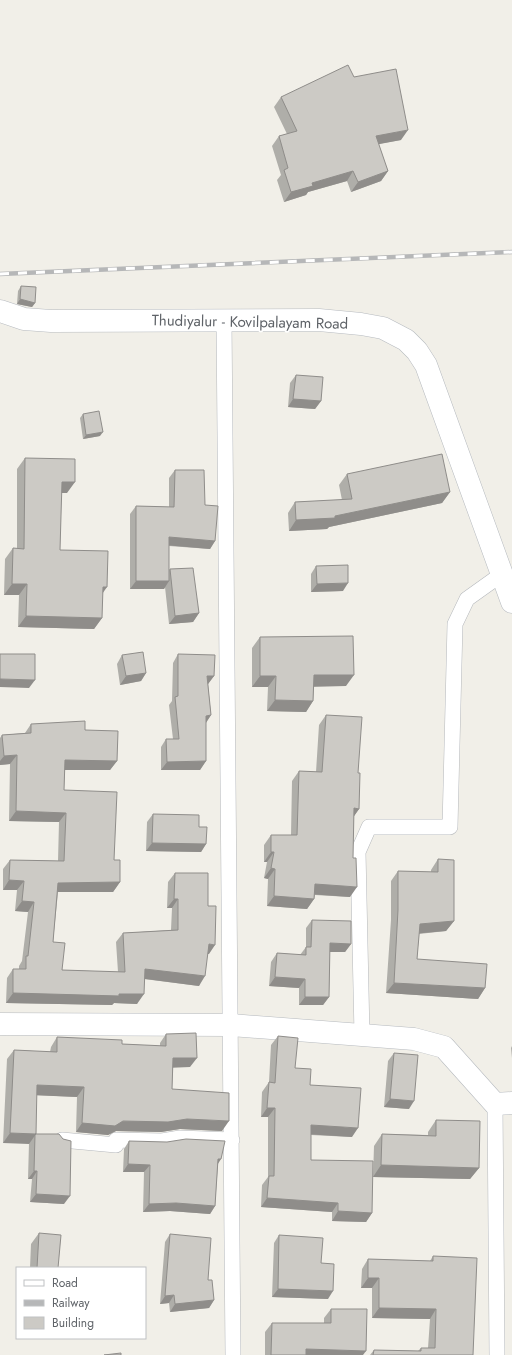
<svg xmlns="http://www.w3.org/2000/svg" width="512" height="1355" font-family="Jost,sans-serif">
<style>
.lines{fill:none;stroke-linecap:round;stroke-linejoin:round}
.street-casing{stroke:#b5b8bc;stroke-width:16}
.secondary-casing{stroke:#b6babf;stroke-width:23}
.street{stroke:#fff;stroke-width:15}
.secondary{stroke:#fff;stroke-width:22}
.rail-casing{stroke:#b6b7b8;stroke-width:4.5}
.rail{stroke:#fff;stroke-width:3;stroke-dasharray:9;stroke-linecap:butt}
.wall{fill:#afaea9}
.shaded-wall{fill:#8f8d8a}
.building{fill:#cccac5;stroke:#8f8d8a}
.labels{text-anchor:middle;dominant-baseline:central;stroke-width:3.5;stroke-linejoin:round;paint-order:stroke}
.street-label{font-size:15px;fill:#5f6368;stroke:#fff}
</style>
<rect width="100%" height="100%" fill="#f1efe8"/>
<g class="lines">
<g class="street-casing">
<path id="street" d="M 224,320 L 233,1355
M 362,1035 L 358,852 L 369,827 L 450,827 L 455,624 L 467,599 L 502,574
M 495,1104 L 497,1355
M 62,1140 L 116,1145 L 116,1140 L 162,1141 L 180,1138 L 232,1140"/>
</g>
<g class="secondary-casing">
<path id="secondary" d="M 0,311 L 24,319 L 51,321 L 319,320 L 361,324 L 383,328 L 406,340 L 417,351 L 426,365 L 512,602
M 0,1024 L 231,1025 L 414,1039 L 444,1047 L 495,1104 L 512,1103"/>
</g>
<use href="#street" class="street"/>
<use href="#secondary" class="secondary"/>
<g class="rail-casing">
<path id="rail" d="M 0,274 L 512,252"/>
</g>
<use href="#rail" class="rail"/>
</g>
<path class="wall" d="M 354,77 L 401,140 L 378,144 L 388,171 L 381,181 L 351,192 L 347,181 L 308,192 L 306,195 L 284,202 L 277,180 L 281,175 L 272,146 L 279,136 L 287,134 L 274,107 L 281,97 Z
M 21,286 L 35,303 L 32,307 L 17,304 L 18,291 Z
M 296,375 L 321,401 L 315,409 L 288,407 L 290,383 Z
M 83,414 L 100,436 L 83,439 L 80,418 Z
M 25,458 L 67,493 L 61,493 L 60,550 L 102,594 L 102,618 L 94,629 L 18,627 L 19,595 L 4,595 L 5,559 L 13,548 L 17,549 L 17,469 Z
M 175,470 L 205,505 L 215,541 L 210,549 L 169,546 L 169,570 L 170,569 L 199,613 L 193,622 L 169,624 L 165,587 L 164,589 L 130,589 L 130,514 L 136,506 L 169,507 L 169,478 Z
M 347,474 L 450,492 L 442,503 L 329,527 L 327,529 L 289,531 L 288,513 L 295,502 L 342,500 L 339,485 Z
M 316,566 L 343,591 L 311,592 L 311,574 Z
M 260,637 L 346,686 L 314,686 L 313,701 L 306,712 L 267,711 L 268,687 L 252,687 L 252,648 Z
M 178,654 L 214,676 L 208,684 L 211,715 L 206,723 L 206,761 L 200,770 L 161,770 L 161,747 L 166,739 L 173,739 L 169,705 L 172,701 L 173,663 Z
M 122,655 L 146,673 L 141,681 L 120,685 L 117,664 Z
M 326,715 L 358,773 L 359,809 L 354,816 L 350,897 L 315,895 L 314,899 L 307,909 L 267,906 L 268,879 L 264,878 L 267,862 L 264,862 L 264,845 L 271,835 L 291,835 L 292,781 L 299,771 L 316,772 L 319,725 Z
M 31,724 L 85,730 L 117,761 L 110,770 L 65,770 L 64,790 L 114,860 L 120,882 L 113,892 L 58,892 L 53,942 L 62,970 L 118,972 L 116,942 L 123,933 L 171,930 L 172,908 L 167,908 L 168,882 L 175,873 L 208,906 L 209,954 L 208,954 L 199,986 L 144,979 L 137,1004 L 114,1003 L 112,1005 L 6,1003 L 7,978 L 13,969 L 19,969 L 19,966 L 22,961 L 28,912 L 15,911 L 17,890 L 3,890 L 3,869 L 10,860 L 58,861 L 59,822 L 9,821 L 10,764 L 0,765 L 0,738 L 2,735 L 25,733 Z
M 153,814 L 199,827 L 206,844 L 201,852 L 146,851 L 147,822 Z
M 438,859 L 454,921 L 446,931 L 419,934 L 417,959 L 485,988 L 478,999 L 386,993 L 391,920 L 391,881 L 398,871 L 431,872 L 431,870 Z
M 312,920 L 351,944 L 345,952 L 330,952 L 329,997 L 323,1005 L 299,1005 L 299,988 L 269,986 L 271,962 L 277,953 L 300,955 L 306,947 L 306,928 Z
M 166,1034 L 190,1067 L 173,1067 L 172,1089 L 222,1131 L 180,1129 L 161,1132 L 116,1131 L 108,1135 L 76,1132 L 77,1097 L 36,1095 L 36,1134 L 64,1204 L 30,1202 L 32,1179 L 28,1179 L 29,1143 L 3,1143 L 7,1059 L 14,1050 L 50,1052 L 51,1047 L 57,1037 L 122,1044 L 160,1046 L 160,1043 Z
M 278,1036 L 295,1068 L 310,1085 L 352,1137 L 311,1135 L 311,1160 L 372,1213 L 366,1222 L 332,1221 L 332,1212 L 261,1207 L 262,1185 L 268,1177 L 268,1117 L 261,1117 L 262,1092 L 269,1082 L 271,1045 Z
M 512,1046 L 512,1058 L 511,1048 Z
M 394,1053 L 409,1109 L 384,1107 L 388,1061 Z
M 436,1120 L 479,1168 L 470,1179 L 373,1177 L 374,1146 L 382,1134 L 428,1135 L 428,1132 Z
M 129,1141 L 218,1164 L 215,1206 L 210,1214 L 170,1211 L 143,1212 L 144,1172 L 123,1172 L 124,1149 Z
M 39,1233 L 58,1268 L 30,1268 L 31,1244 Z
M 170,1234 L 208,1280 L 214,1300 L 209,1308 L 170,1312 L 169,1303 L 160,1304 L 165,1242 Z
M 279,1235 L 321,1263 L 328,1299 L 272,1297 L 274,1243 Z
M 433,1256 L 473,1355 L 370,1355 L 374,1350 L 418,1351 L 421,1348 L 428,1348 L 430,1319 L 372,1318 L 372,1288 L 361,1288 L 362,1269 L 368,1259 L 430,1261 Z
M 331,1309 L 363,1355 L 265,1355 L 265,1332 L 272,1323 L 324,1323 L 324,1318 Z"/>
<path class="shaded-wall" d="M 408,130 L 401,140 L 369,146 L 376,136 Z
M 353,171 L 347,181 L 308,192 L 306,195 L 284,202 L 291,192 L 312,183 Z
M 388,171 L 381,181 L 351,192 L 358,182 Z
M 20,299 L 35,303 L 32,307 L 17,304 Z
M 293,399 L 321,401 L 315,409 L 288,407 Z
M 103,432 L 100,436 L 83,439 L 86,435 Z
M 62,482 L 75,482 L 67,493 L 54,493 Z
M 450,492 L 442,503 L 329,527 L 327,529 L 289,531 L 296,520 L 335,516 Z
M 169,537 L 215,541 L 210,549 L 164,545 Z
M 136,581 L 169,581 L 164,589 L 130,589 Z
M 348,583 L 343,591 L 311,592 L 317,584 Z
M 12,584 L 27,584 L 19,595 L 4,595 Z
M 103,587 L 107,587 L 100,597 Z
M 199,613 L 193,622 L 169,624 L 175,616 Z
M 26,616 L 102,618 L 94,629 L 18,627 Z
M 146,673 L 141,681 L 120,685 L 126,676 Z
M 314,675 L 354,675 L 346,686 L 307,687 Z
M 207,676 L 214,676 L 208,684 L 201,684 Z
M 260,676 L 276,676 L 268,687 L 252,687 Z
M 0,679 L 35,680 L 29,688 L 0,687 Z
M 275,700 L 313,701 L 306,712 L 267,711 Z
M 211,715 L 205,724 L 206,716 Z
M 17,755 L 10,764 L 0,765 L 0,761 L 4,756 Z
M 65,760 L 117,761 L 110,770 L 59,770 Z
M 206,761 L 200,770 L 161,770 L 167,762 Z
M 354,808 L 359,809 L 352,819 Z
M 16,811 L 66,813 L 59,822 L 9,821 Z
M 152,843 L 206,844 L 201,852 L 146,851 Z
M 271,852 L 274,852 L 267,862 L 264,862 Z
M 271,868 L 275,869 L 268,879 L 264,878 Z
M 9,880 L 24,881 L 17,890 L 3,890 Z
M 120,882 L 113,892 L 52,892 L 58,883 Z
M 315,884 L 357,887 L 350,897 L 308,894 Z
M 274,896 L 314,899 L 307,909 L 267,906 Z
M 174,899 L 178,899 L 172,908 L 167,908 Z
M 22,901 L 34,902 L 28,912 L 15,911 Z
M 454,921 L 446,931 L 412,934 L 420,924 Z
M 330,943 L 351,944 L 345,952 L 324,952 Z
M 209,944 L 215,945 L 209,954 L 202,954 Z
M 145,969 L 205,976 L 199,986 L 138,978 Z
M 275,977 L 305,979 L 299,988 L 269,986 Z
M 394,983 L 485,988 L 478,999 L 386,993 Z
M 13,993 L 119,994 L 144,994 L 137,1004 L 114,1003 L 112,1005 L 6,1003 Z
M 305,997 L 329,997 L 323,1005 L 299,1005 Z
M 173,1058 L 197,1058 L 190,1067 L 166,1068 Z
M 37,1085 L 84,1087 L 77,1097 L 30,1095 Z
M 390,1099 L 414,1101 L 409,1109 L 384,1107 Z
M 267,1108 L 275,1108 L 268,1117 L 261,1117 Z
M 187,1119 L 229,1121 L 222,1131 L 180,1129 L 161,1132 L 116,1131 L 108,1135 L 76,1132 L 82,1123 Z
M 311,1125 L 358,1128 L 352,1137 L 305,1134 Z
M 10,1133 L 36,1134 L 29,1144 L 3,1143 Z
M 218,1159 L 221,1159 L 216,1167 Z
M 128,1164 L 150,1165 L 144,1172 L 123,1172 Z
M 381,1165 L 479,1168 L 470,1179 L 373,1177 Z
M 34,1171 L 37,1171 L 32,1179 L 28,1179 Z
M 36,1194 L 70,1196 L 64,1204 L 30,1202 Z
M 267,1198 L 338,1203 L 332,1212 L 261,1207 Z
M 176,1203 L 215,1206 L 210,1214 L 170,1211 L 143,1212 L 149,1204 Z
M 338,1211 L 372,1213 L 366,1222 L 332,1221 Z
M 368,1278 L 379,1278 L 372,1288 L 361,1288 Z
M 278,1289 L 333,1291 L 328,1299 L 272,1297 Z
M 174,1295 L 169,1303 L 160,1304 L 165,1296 Z
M 214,1300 L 209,1308 L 170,1312 L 175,1304 Z
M 379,1308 L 436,1309 L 430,1319 L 372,1318 Z
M 306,1349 L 366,1351 L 363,1355 L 302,1355 Z"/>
<path class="building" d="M 348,65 L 354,77 L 396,69 L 408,130 L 376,136 L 388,171 L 358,182 L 353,171 L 312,183 L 313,186 L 291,192 L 284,170 L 288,168 L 279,136 L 297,131 L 281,97 Z
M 21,286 L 36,287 L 35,303 L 20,299 Z
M 296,375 L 323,377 L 321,401 L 293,399 Z
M 99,411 L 103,432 L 86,435 L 83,414 Z
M 442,454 L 450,492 L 335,516 L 335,518 L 296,520 L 295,502 L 352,499 L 347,474 Z
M 25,458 L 75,459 L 75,482 L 62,482 L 60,550 L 108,551 L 107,587 L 103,587 L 102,618 L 26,616 L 27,584 L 12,584 L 13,548 L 24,549 Z
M 175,470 L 204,470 L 205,505 L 218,506 L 215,541 L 169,537 L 169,581 L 136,581 L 136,506 L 174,507 Z
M 348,565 L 348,583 L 317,584 L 316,566 Z
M 193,568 L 199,613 L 175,616 L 170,569 Z
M 353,636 L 354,675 L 314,675 L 313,701 L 275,700 L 276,676 L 260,676 L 260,637 Z
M 143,652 L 146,673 L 126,676 L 122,655 Z
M 0,654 L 35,654 L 35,680 L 0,679 Z
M 178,654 L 215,655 L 214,676 L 207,676 L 211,715 L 206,716 L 206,761 L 167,762 L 166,739 L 179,739 L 175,697 L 178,696 Z
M 326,715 L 362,717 L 358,773 L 360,773 L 359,809 L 354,808 L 353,858 L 356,858 L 357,887 L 315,884 L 314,899 L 274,896 L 275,869 L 271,868 L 274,852 L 271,852 L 271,835 L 297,835 L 299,771 L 322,772 Z
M 85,721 L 85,730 L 118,731 L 117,761 L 65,760 L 64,790 L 117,792 L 114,860 L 120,860 L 120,882 L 58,883 L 53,942 L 65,943 L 62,970 L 125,972 L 123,933 L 178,930 L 178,899 L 174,899 L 175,873 L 208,873 L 208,906 L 216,906 L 215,945 L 209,944 L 205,976 L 145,969 L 144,994 L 119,994 L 119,996 L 13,993 L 13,969 L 26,969 L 26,956 L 28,956 L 34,902 L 22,901 L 24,881 L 9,880 L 10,860 L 64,861 L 66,813 L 16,811 L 17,755 L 4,756 L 2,735 L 31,733 L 31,724 Z
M 153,814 L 199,815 L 199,827 L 207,827 L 206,844 L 152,843 Z
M 438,859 L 454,860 L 454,921 L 420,924 L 417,959 L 487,964 L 485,988 L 394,983 L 398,910 L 398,871 L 438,872 Z
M 312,920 L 351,921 L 351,944 L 330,943 L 329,997 L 305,997 L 305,979 L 275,977 L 277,953 L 306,955 L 306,947 L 311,947 Z
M 196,1033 L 197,1058 L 173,1058 L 172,1089 L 229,1093 L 229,1121 L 187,1119 L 168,1122 L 123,1121 L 115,1126 L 82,1123 L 84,1087 L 37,1085 L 36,1134 L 10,1133 L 14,1050 L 57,1052 L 57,1037 L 122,1040 L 122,1044 L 166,1046 L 166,1034 Z
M 278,1036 L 298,1038 L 295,1068 L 311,1069 L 310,1085 L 361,1088 L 358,1128 L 311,1125 L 311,1160 L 373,1161 L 372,1213 L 338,1211 L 338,1203 L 267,1198 L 269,1176 L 274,1176 L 275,1108 L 267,1108 L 269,1082 L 275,1083 Z
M 394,1053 L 418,1055 L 414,1101 L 390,1099 Z
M 436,1120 L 480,1121 L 479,1168 L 381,1165 L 382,1134 L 436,1136 Z
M 35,1134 L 59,1134 L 63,1139 L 71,1141 L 70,1196 L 36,1194 L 37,1171 L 34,1171 L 35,1135 L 36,1134 Z
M 186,1139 L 225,1141 L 221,1159 L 218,1159 L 215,1206 L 176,1203 L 149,1204 L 150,1165 L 128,1164 L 129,1141 L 167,1142 Z
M 39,1233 L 61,1235 L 58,1268 L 37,1268 Z
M 170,1234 L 211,1238 L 208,1280 L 212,1280 L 214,1300 L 175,1304 L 174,1295 L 165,1296 Z
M 279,1235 L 323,1238 L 321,1263 L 334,1264 L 333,1291 L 278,1289 Z
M 433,1256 L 477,1258 L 473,1355 L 373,1355 L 374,1350 L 421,1351 L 421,1348 L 435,1348 L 436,1309 L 379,1308 L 379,1278 L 368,1278 L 368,1259 L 433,1261 Z
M 331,1309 L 367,1309 L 366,1351 L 306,1349 L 306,1355 L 271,1355 L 272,1323 L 331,1323 Z
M 121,1353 L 121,1355 L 104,1355 Z"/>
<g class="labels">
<g class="street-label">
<text transform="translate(250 322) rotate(1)">Thudiyalur - Kovilpalayam Road</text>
</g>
</g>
<rect x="16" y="1267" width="130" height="72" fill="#ffffff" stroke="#bfc1c3"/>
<rect x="24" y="1280" width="20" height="6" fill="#ffffff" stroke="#bfc1c3"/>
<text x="52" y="1287" font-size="12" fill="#5f6368">Road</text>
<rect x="24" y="1300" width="20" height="6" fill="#b6b7b8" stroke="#bfc1c3"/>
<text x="52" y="1307" font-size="12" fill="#5f6368">Railway</text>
<rect x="24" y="1317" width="20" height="12" fill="#cccac5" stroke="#bfc1c3"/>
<text x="52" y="1327" font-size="12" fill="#5f6368">Building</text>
</svg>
